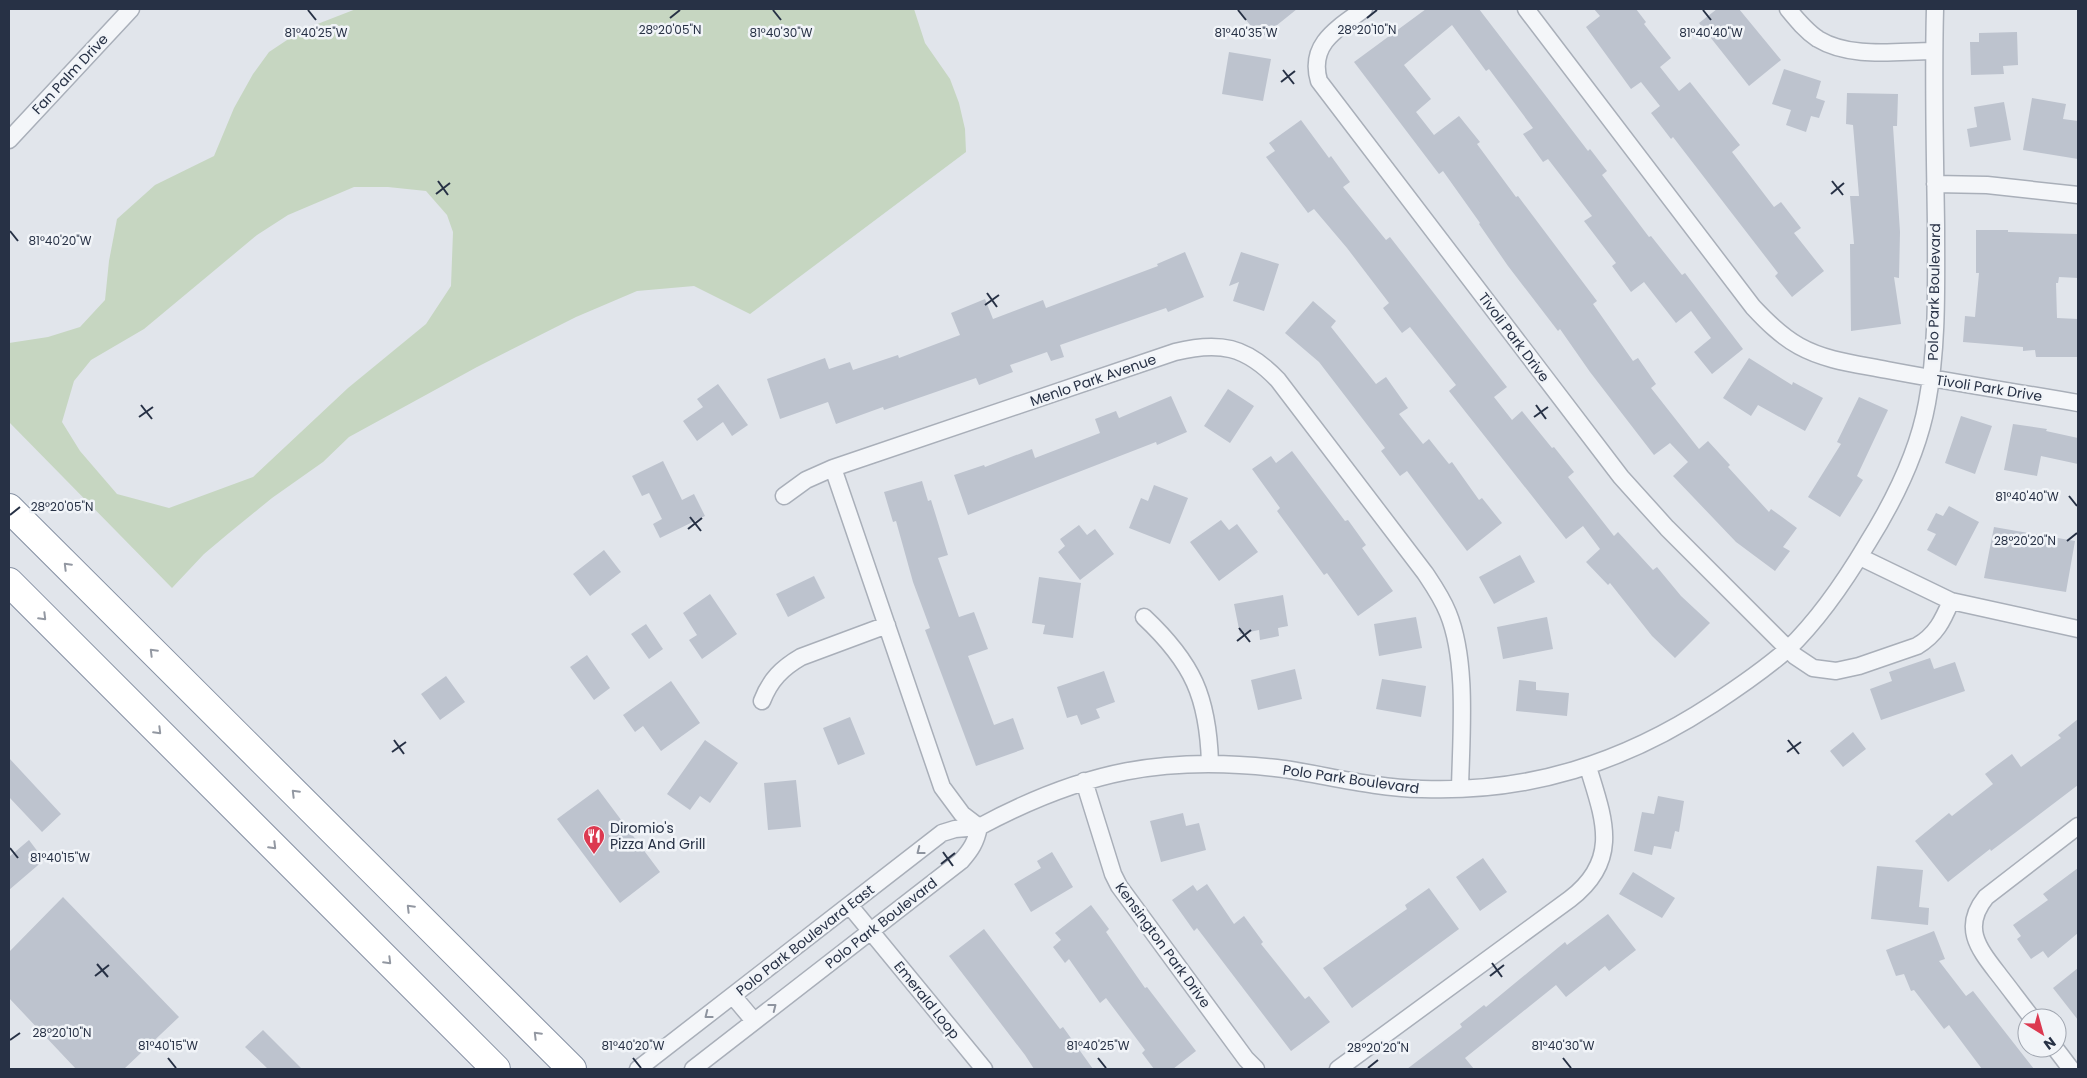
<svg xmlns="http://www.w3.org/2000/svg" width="2087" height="1078" font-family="Poppins,sans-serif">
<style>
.green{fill:#c6d6c1;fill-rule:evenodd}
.building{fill:#bdc3ce}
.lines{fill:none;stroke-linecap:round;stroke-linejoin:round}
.street-casing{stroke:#a9afb9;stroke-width:19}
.highway-casing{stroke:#8691a3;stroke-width:30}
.street{stroke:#f4f6f9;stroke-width:16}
.highway{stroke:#fff;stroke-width:28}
.oneway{stroke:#9398a2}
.oneway2{stroke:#8e949f}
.ticks{fill:none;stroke:#273145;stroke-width:2}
.labels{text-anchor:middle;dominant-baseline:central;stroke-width:5;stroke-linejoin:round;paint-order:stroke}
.street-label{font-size:14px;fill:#273145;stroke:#f1f4f8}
.poi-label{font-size:14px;fill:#273145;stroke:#f1f4f8;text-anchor:start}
.ticks-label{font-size:12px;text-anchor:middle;fill:#273145;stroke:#f1f4f8;stroke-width:5;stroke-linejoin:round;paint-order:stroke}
</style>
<rect width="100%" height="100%" fill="#e1e5eb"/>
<path class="green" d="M 356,9 L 914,9 L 925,43 L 950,79 L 959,103 L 965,129 L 966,152 L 750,314 L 694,286 L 637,291 L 576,317 L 477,367 L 349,437 L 323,462 L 272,498 L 229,533 L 204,554 L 172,588 L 9,422 L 9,343 L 48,337 L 80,327 L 105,300 L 109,261 L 117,219 L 155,185 L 214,156 L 234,108 L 253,74 L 269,52 L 302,30 ZM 354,187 L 388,187 L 426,191 L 447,215 L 453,232 L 451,286 L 426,324 L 348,388 L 253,477 L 169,508 L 117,494 L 80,451 L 62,422 L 74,381 L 91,360 L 144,329 L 257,235 L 288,215 Z"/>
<path class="building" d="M 1237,9 L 1297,9 L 1261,38 Z
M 1426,9 L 1479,9 L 1588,151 L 1590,149 L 1607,171 L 1602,175 L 1649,237 L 1651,236 L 1682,275 L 1685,273 L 1743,349 L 1712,374 L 1694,352 L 1711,338 L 1691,311 L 1676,323 L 1644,282 L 1631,292 L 1612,266 L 1616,263 L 1584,221 L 1592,216 L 1548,159 L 1543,162 L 1523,134 L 1533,128 L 1489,69 L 1486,71 L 1452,25 L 1404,65 L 1431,99 L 1416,112 L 1434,135 L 1459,116 L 1480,142 L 1477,144 L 1516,197 L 1518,196 L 1597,301 L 1593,304 L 1633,361 L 1638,358 L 1656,384 L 1651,388 L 1699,449 L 1708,441 L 1730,465 L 1728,467 L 1769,512 L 1771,509 L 1797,528 L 1783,547 L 1790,551 L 1775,571 L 1736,542 L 1673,476 L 1688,462 L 1670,443 L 1654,455 L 1590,372 L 1560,329 L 1558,331 L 1508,266 L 1479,224 L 1480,223 L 1443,171 L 1439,174 L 1354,62 Z
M 1594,9 L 1636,9 L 1646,22 L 1644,24 L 1671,58 L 1660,67 L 1679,91 L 1690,82 L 1740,145 L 1732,152 L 1774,207 L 1781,202 L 1801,228 L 1794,233 L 1824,271 L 1792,297 L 1775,276 L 1778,273 L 1673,137 L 1671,139 L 1651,113 L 1660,106 L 1641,82 L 1631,89 L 1586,27 L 1600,16 Z
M 1717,9 L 1739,9 L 1781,60 L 1749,86 L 1699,23 Z
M 2017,32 L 2018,65 L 2003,66 L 2004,74 L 1971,75 L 1970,42 L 1979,42 L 1979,33 Z
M 1229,52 L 1271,59 L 1263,101 L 1222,94 Z
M 1784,69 L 1821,81 L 1816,98 L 1825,101 L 1819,118 L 1811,116 L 1806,132 L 1786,125 L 1791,110 L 1772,104 Z
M 1847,93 L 1898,94 L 1897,126 L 1893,126 L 1900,232 L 1899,278 L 1894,277 L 1901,324 L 1851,331 L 1850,244 L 1854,244 L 1850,196 L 1859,196 L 1853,125 L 1846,124 Z
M 2032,98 L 2066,104 L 2063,119 L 2078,121 L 2078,159 L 2023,150 Z
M 2004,102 L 2011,140 L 1970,147 L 1967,129 L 1977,127 L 1974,107 Z
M 1301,120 L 1329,158 L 1331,156 L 1350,182 L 1343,187 L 1386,240 L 1390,237 L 1507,387 L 1494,397 L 1512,420 L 1522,411 L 1552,448 L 1554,447 L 1574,472 L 1568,477 L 1614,536 L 1618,532 L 1653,570 L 1657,567 L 1681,596 L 1710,623 L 1675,658 L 1652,636 L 1610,583 L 1608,585 L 1586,562 L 1600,549 L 1583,526 L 1566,539 L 1449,391 L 1456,385 L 1410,327 L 1402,333 L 1383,308 L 1389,303 L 1347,248 L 1314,209 L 1308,213 L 1266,157 L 1275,151 L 1269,143 Z
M 1976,230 L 2008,230 L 2008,232 L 2078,234 L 2078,278 L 2059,277 L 2058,283 L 2056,283 L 2057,318 L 2078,319 L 2078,357 L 2036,357 L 2035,350 L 2023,351 L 2023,347 L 1963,342 L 1965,316 L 1975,317 L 1979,273 L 1976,273 Z
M 1185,252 L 1204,297 L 1168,312 L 1166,308 L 1060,345 L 1064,357 L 1051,361 L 1047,352 L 1010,365 L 1013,372 L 979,385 L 976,378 L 884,410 L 883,407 L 836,424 L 828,402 L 780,419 L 767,379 L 825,358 L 829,369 L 850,362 L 853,370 L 898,355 L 899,358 L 960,335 L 951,313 L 985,299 L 993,319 L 1043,300 L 1046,308 L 1158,266 L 1157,264 Z
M 1241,252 L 1279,264 L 1264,311 L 1233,301 L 1239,282 L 1229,286 Z
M 1313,301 L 1336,321 L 1331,327 L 1376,384 L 1386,377 L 1408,408 L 1399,414 L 1423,444 L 1429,439 L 1449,464 L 1452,462 L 1479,500 L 1482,498 L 1502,523 L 1467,551 L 1407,471 L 1400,476 L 1381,451 L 1385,448 L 1319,362 L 1285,333 Z
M 1749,358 L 1792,385 L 1793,382 L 1823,398 L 1805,431 L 1758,405 L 1751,416 L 1723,398 Z
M 718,384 L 748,425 L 732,436 L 723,422 L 697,441 L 683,421 L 703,407 L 697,399 Z
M 1228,389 L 1254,406 L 1230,443 L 1204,426 Z
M 1171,396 L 1187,432 L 1157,445 L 1156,442 L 968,515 L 954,475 L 984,465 L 985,467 L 1032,449 L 1035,458 L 1100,433 L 1095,419 L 1116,411 L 1119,418 Z
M 1859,397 L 1888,410 L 1857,476 L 1863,480 L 1840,517 L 1808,497 L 1841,444 L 1837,442 Z
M 1961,416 L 1992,426 L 1975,474 L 1945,463 Z
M 2013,424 L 2047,429 L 2046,431 L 2078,438 L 2078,464 L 2041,456 L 2037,476 L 2004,470 Z
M 1292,451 L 1345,521 L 1348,520 L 1366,545 L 1362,548 L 1393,591 L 1358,616 L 1327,573 L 1324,575 L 1277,511 L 1280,508 L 1252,469 L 1271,456 L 1276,463 Z
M 663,461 L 682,500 L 694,494 L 705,516 L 660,538 L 653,524 L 662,519 L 649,493 L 642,496 L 632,476 Z
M 922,481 L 928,501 L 931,500 L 948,555 L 938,558 L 959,617 L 974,612 L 988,649 L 968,656 L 994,725 L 1013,718 L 1024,749 L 976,766 L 925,630 L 930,628 L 913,582 L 896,521 L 893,522 L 884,492 Z
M 1154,485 L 1188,498 L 1170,544 L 1129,528 L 1141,498 L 1148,501 Z
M 1949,506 L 1979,522 L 1956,566 L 1927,550 L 1936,534 L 1927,530 L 1936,513 L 1943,516 Z
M 1221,520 L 1229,530 L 1237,524 L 1258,552 L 1219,581 L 1190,542 Z
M 1079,525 L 1087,535 L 1095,529 L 1114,554 L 1080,580 L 1058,552 L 1065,546 L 1060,539 Z
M 1994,527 L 2075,541 L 2066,592 L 1984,578 Z
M 604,550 L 621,572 L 590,596 L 573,574 Z
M 1520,555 L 1535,582 L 1494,604 L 1479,577 Z
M 814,576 L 825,598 L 788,617 L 776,594 Z
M 1039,577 L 1081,583 L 1073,638 L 1043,634 L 1045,625 L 1032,623 Z
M 710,594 L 737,634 L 702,659 L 689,640 L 697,635 L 683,613 Z
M 1283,595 L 1288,626 L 1278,628 L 1279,636 L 1260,640 L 1259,630 L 1240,634 L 1234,604 Z
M 1416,617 L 1422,648 L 1379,656 L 1374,624 Z
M 1547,617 L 1553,649 L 1503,659 L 1497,627 Z
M 646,624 L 663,649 L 649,659 L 631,634 Z
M 587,655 L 610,688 L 594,700 L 570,667 Z
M 1930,658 L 1934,669 L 1955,662 L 1965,691 L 1881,720 L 1870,689 L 1892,681 L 1889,672 Z
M 1295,669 L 1302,699 L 1258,710 L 1251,680 Z
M 1104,671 L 1115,702 L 1096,709 L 1100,718 L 1081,725 L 1077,715 L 1067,718 L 1057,687 Z
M 446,676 L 465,702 L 440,720 L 421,694 Z
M 1382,679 L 1426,686 L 1421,717 L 1376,709 Z
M 1519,680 L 1536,682 L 1536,690 L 1569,693 L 1567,716 L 1516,711 Z
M 671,681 L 700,723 L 661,751 L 643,726 L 635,732 L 623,715 Z
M 850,717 L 865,754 L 838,765 L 823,728 Z
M 2078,719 L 2078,785 L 1991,851 L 1990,849 L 1948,882 L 1915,841 L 1949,813 L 1952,816 L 1993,784 L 1985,774 L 2012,754 L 2021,767 L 2061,738 L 2058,735 Z
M 1853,732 L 1866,749 L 1843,767 L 1830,751 Z
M 705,740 L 738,763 L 710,803 L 700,796 L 690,810 L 667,794 Z
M 9,758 L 61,814 L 42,832 L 9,797 Z
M 796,780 L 801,827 L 768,830 L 764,783 Z
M 598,789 L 660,872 L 620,903 L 557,819 Z
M 1658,796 L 1684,801 L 1679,832 L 1675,831 L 1671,849 L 1654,846 L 1652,855 L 1634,851 L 1642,812 L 1654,814 Z
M 1183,813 L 1186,826 L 1199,823 L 1206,850 L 1161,862 L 1150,821 Z
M 29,840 L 44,860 L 9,890 L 9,857 Z
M 1052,852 L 1073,887 L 1031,912 L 1014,884 L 1041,868 L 1037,861 Z
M 1483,858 L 1507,892 L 1480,911 L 1456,877 Z
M 1877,866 L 1923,870 L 1919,907 L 1929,908 L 1928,925 L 1871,919 Z
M 2078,868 L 2078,933 L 2048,958 L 2043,951 L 2031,959 L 2017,939 L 2021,936 L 2013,925 L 2048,900 L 2043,894 Z
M 1633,872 L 1675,898 L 1662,918 L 1619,894 Z
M 1207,884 L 1234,924 L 1244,916 L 1263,942 L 1261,944 L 1305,999 L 1309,996 L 1330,1022 L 1291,1051 L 1197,928 L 1194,931 L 1172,900 L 1193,885 L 1197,891 Z
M 1429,888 L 1459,929 L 1352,1008 L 1323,968 L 1407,909 L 1405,905 Z
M 63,897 L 179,1017 L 124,1069 L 76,1069 L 9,998 L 9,952 Z
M 1091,905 L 1109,929 L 1106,932 L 1145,988 L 1147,987 L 1196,1051 L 1173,1069 L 1154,1069 L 1142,1053 L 1145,1050 L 1106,998 L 1100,1003 L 1069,959 L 1065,963 L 1053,947 L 1061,940 L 1055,933 Z
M 1608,914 L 1636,950 L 1609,971 L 1605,966 L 1566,997 L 1556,985 L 1465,1058 L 1474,1069 L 1407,1069 L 1462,1027 L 1460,1024 L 1484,1005 L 1486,1007 L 1565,942 L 1567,945 Z
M 984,929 L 1060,1029 L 1063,1027 L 1093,1069 L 1034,1069 L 1025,1055 L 949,956 Z
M 1934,931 L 1945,959 L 1939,961 L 1966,996 L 1973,991 L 2034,1069 L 1982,1069 L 1949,1025 L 1944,1029 L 1914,990 L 1911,991 L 1904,974 L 1896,976 L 1886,950 Z
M 2078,968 L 2078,1020 L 2053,988 Z
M 263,1030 L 302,1069 L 268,1069 L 245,1047 Z"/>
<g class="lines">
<g class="street-casing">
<path id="street" d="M 1364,9 C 1338,28 1308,44 1319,81 L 1621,477 L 1667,528 L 1795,656 L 1813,668 L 1836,671 L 1859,666 L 1917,646 C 1936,635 1943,620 1951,601
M 1526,9 L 1753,307 C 1767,322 1781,336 1799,346 C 1826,361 1857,364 1887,370 C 1950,382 2014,392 2078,403
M 1788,9 C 1797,20 1806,31 1818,39 C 1851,59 1897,51 1934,51
M 9,140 L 131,9
M 1935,184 L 1987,185 L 2078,195
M 833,468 L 942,787 L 962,814 L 979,827
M 784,496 L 806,480 L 833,468 L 1175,352 C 1219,341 1246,346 1278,380 L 1425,573 C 1433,585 1442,598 1448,613 C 1468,662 1461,736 1460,789
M 1860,557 L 1951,601 L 2078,629
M 1144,617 C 1193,663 1208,697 1210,763
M 762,701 C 770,680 782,668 801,657 L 887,625
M 1084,781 L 1113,874 L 1119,886 L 1246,1059 L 1256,1069
M 979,827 C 1083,771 1166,754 1284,769 C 1330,776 1375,788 1422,789 C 1529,793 1623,763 1713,704 C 1739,687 1765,669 1788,649 C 1819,619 1845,581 1867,544 C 1894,501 1918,453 1927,403 C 1938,344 1936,285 1936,225 C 1935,153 1933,81 1935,9
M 850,906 L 984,1069
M 733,996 L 754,1021
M 2032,1018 C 2021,1004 2010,989 1999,975 C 1979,949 1961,928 1986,897 L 2078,826
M 2055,1048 L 2071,1069
M 638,1069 L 942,833 L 955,829 L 979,827
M 693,1069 L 961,861 C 971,850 976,842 979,827
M 1338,1069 L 1570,899 C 1621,860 1604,819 1588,767"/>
</g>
<g class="highway-casing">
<path id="highway" d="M 9,508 L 572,1069
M 9,582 L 496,1069"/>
</g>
<use href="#street" class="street"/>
<use href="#highway" class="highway"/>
</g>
<defs><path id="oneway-chevron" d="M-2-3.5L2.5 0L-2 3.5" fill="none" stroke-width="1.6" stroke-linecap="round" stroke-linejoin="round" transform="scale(1.25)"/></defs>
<g class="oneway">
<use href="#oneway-chevron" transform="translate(67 566) rotate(-135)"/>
<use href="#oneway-chevron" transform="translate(43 617) rotate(45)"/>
<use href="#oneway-chevron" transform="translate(153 652) rotate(-135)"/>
<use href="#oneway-chevron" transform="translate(158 731) rotate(45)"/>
<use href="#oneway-chevron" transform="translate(295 793) rotate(-135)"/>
<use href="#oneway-chevron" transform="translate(273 846) rotate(45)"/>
<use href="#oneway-chevron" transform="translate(410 908) rotate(-135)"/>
<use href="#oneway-chevron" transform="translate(388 961) rotate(45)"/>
<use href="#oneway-chevron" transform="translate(537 1035) rotate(-135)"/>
</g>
<g class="oneway2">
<use href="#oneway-chevron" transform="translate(920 851) rotate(142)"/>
<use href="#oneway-chevron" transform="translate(773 1007) rotate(-38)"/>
<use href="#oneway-chevron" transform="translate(708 1015) rotate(142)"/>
</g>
<path class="ticks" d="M 308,10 L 316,20M 773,10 L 781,20M 1238,10 L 1246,20M 1703,10 L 1711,20M 670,18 L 680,10M 1367,18 L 1377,10M 1283,70 L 1294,84M 1281,82 L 1295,71M 438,181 L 448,195M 1832,181 L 1843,195M 436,194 L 450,183M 1831,194 L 1844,183M 10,231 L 18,241M 987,293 L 997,307M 985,305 L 999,295M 141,405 L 152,419M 1536,405 L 1546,419M 139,417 L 153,407M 1534,417 L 1548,407M 2069,496 L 2077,506M 10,515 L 20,507M 690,517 L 701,531M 688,529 L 702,518M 2067,541 L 2077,533M 1239,628 L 1250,642M 1237,641 L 1251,630M 394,740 L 404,754M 1788,740 L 1799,754M 392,752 L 406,742M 1787,752 L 1801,742M 10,848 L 18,858M 943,852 L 953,866M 941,864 L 955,853M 1492,963 L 1502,977M 97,964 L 108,977M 95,976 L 109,965M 1490,976 L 1504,965M 10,1040 L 20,1033M 168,1058 L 176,1068M 633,1058 L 641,1068M 1098,1058 L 1106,1068M 1563,1058 L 1571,1068M 1368,1068 L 1378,1060"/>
<defs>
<g id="restaurant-pin" transform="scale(1.125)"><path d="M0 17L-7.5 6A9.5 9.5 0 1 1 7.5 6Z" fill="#dc3950" stroke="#f1f4f8"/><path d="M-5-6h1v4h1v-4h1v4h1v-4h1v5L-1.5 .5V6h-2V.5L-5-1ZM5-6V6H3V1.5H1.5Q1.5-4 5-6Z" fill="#fff"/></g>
</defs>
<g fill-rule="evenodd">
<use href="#restaurant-pin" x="594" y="836"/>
</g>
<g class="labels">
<g class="street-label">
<text transform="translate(70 74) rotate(-47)">Fan Palm Drive</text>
<text transform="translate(1934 292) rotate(-89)">Polo Park Boulevard</text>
<text transform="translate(1514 337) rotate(53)">Tivoli Park Drive</text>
<text transform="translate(1093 380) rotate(-19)">Menlo Park Avenue</text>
<text transform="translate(1989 388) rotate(9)">Tivoli Park Drive</text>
<text transform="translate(1351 779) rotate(8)">Polo Park Boulevard</text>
<text transform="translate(881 923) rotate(-38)">Polo Park Boulevard</text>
<text transform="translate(805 940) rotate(-38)">Polo Park Boulevard East</text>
<text transform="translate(1163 945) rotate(54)">Kensington Park Drive</text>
<text transform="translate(927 1000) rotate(51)">Emerald Loop</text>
</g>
<g class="poi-label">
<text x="610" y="828">Diromio's<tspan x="610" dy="16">Pizza And Grill</tspan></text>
</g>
</g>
<g class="ticks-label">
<text x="670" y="34">28°20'05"N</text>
<text x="1367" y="34">28°20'10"N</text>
<text x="316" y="37">81°40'25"W</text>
<text x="781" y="37">81°40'30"W</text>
<text x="1246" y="37">81°40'35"W</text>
<text x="1711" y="37">81°40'40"W</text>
<text x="60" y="245">81°40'20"W</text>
<text x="2027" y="501">81°40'40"W</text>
<text x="62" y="511">28°20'05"N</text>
<text x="2025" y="545">28°20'20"N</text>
<text x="60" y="862">81°40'15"W</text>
<text x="62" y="1037">28°20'10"N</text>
<text x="168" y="1050">81°40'15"W</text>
<text x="633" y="1050">81°40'20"W</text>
<text x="1098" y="1050">81°40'25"W</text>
<text x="1563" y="1050">81°40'30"W</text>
<text x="1378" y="1052">28°20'20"N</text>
</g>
<rect width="2087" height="1078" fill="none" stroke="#273145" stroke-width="20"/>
<g transform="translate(2042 1033) rotate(143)"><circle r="24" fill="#f1f4f8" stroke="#a0a6b0"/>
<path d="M0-4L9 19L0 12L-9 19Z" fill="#dc3950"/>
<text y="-8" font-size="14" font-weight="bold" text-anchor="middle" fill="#273145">N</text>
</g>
</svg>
